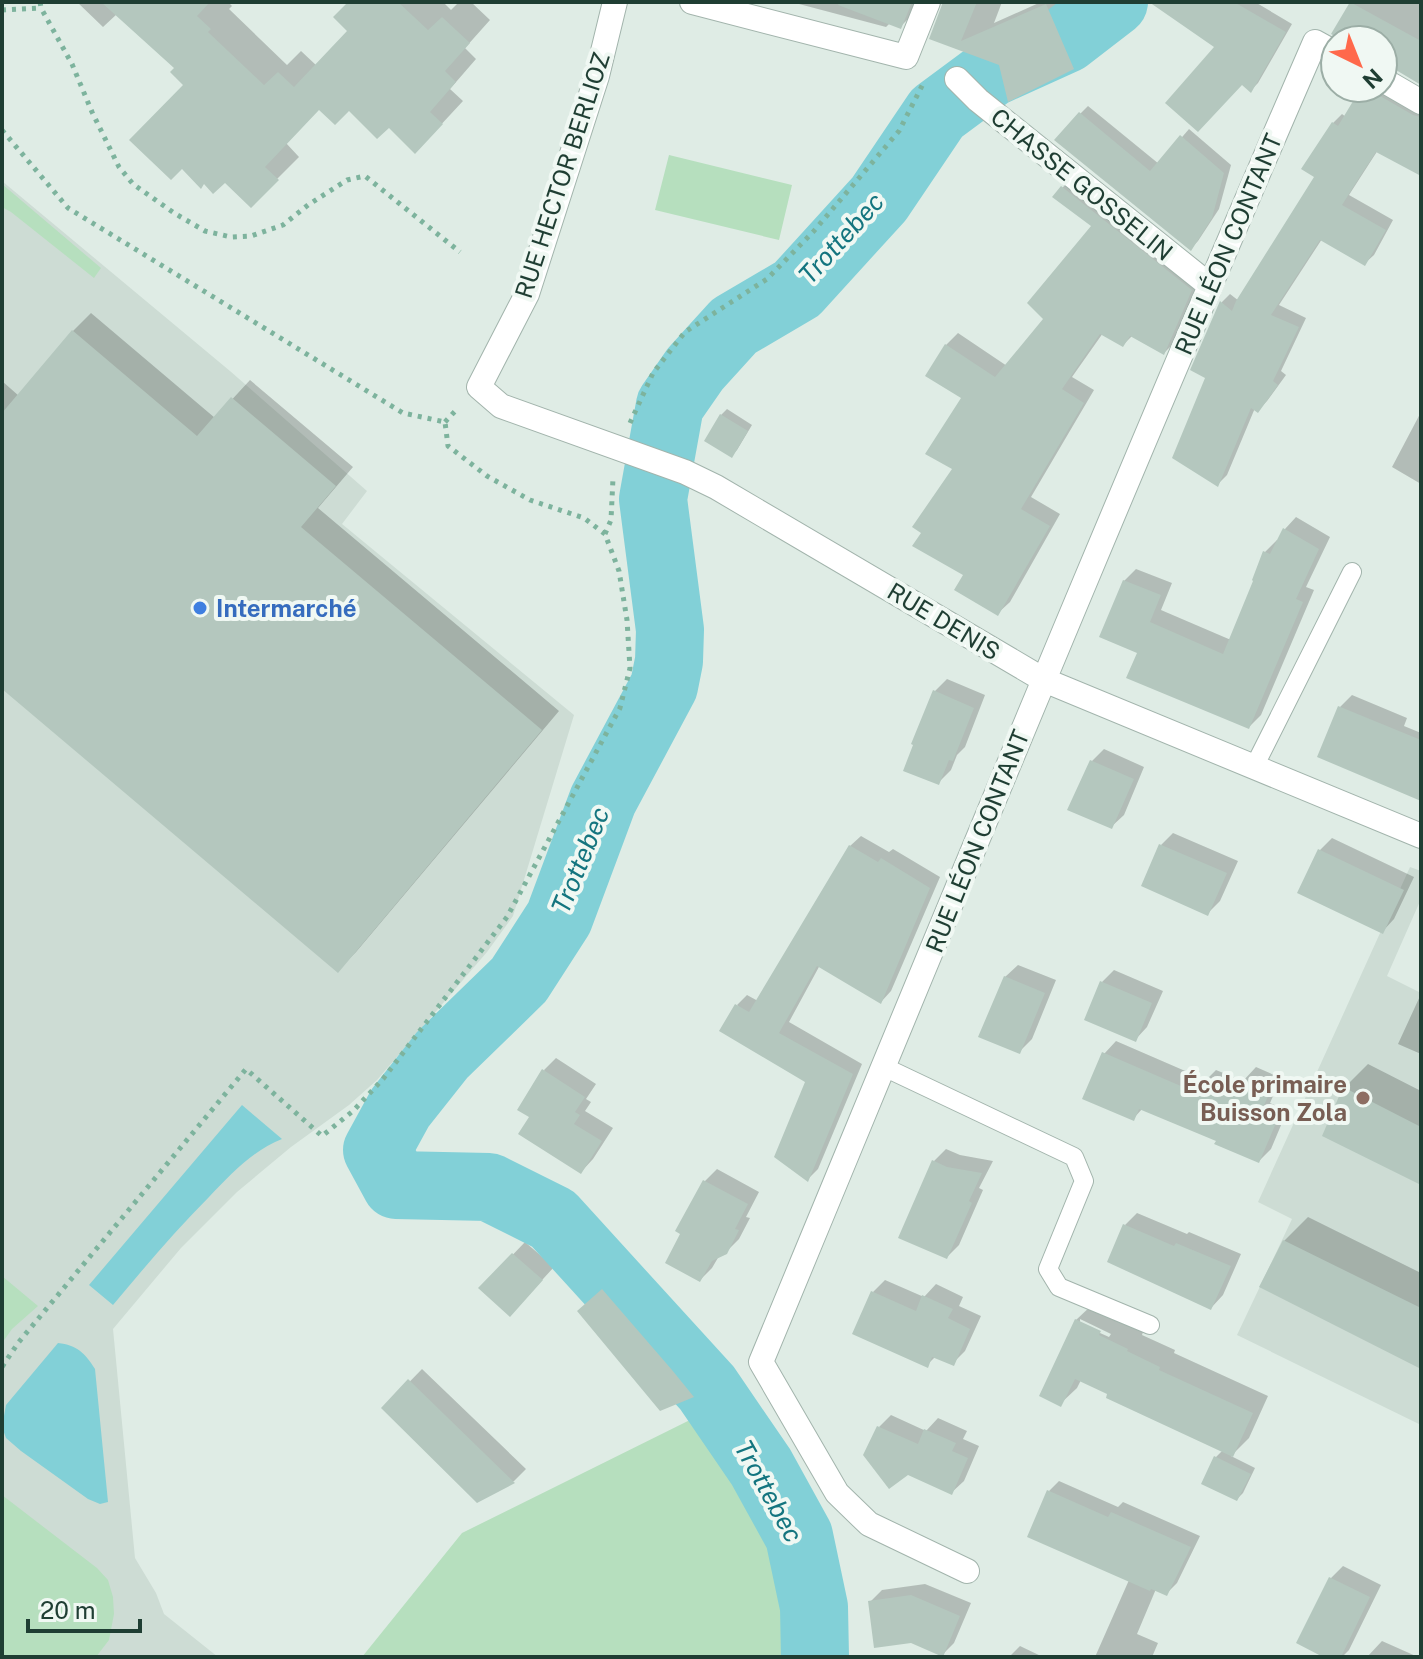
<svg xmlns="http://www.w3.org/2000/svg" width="1423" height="1659" font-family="'Public Sans',sans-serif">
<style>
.built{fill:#cddcd4}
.green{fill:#b6dfbe}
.water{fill:#82d0d7}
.shadow{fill:#0003;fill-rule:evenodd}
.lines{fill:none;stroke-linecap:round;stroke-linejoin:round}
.river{stroke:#82d0d7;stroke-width:68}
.building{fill:#b4c7be}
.lane-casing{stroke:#a2b4ac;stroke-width:20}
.street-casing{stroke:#a2b4ac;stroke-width:26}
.path{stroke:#7db39d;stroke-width:5;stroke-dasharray:4 6;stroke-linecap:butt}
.lane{stroke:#fff;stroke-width:18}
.street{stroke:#fff;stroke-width:24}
.shop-dot{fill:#3f7fe0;stroke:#f0f8f3;stroke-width:3}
.education-dot{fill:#8d6e63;stroke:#f0f8f3;stroke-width:3}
.labels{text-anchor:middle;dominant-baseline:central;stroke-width:8;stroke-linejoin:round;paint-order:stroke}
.street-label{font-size:24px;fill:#1f3e33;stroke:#f0f8f3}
.shop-label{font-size:24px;font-weight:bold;fill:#366cbe;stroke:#f0f8f3;text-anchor:start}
.education-label{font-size:24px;font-weight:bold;fill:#785e54;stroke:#f0f8f3;text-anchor:end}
.water-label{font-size:26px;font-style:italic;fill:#14757f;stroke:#f0f8f3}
</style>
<rect width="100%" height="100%" fill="#dfece5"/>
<path class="built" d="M 2,181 L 230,371 L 367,491 L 342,524 L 574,715 L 513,916 L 487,952 L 377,1080 L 349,1105 L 291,1147 L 237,1192 L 181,1248 L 113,1329 L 135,1558 L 156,1593 L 164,1614 L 218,1657 L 2,1657 Z
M 1410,867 L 1421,871 L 1421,899 L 1387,976 L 1421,993 L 1421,1425 L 1237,1335 L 1292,1219 L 1258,1202 Z"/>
<path class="green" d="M 669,155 L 792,185 L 779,240 L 655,210 Z
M 2,184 L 101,268 L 94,278 L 11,212 L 2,207 Z
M 2,1276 L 38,1306 L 12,1329 L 2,1343 Z
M 698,1416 L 750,1495 L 782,1560 L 794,1639 L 791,1657 L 362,1657 L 462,1533 Z
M 2,1495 L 97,1568 L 108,1580 L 113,1597 L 114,1614 L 109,1640 L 96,1657 L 2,1657 Z"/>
<path class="water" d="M 242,1105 L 282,1139 C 252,1151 231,1174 209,1197 C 175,1231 144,1268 113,1305 L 89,1285 Z
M 58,1343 C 77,1345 85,1353 95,1369 L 108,1502 L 100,1504 L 88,1499 L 21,1451 L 6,1438 L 2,1427 L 6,1405 Z"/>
<path class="shadow" d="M 77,2 L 228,2 L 232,6 L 229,9 L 287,65 L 301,51 L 317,66 L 350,31 L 351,2 L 443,2 L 451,10 L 459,2 L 471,2 L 490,20 L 465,48 L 476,59 L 450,89 L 463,101 L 437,129 L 389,125 L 349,108 L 319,108 L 286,143 L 299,157 L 251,205 L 177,68 L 117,14 L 103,27 Z
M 800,2 L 918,2 L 913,14 L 901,26 L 891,22 L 886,27 L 799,4 Z
M 944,2 L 1002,2 L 994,23 L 1041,2 L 1058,2 L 1083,57 L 1073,67 L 1000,63 L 932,38 Z
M 1153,2 L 1255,2 L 1292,24 L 1258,83 L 1251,90 L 1242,82 L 1217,47 Z
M 1352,2 L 1421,2 L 1421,82 L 1391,65 L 1383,63 L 1383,40 L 1348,40 L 1334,32 Z
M 1363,88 L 1383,88 L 1421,105 L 1421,174 L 1378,150 L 1349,195 L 1393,220 L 1374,255 L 1364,264 L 1322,239 L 1279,305 L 1306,318 L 1281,371 L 1286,375 L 1267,401 L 1258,410 L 1255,408 L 1227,475 L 1218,484 L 1207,377 L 1222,302 L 1230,294 L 1239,301 L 1317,177 L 1333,123 L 1342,114 L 1346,117 Z
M 1088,106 L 1159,164 L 1189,129 L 1231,165 L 1219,209 L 1198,241 L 1191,248 L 1080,114 Z
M 1074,175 L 1202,278 L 1176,341 L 1164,353 L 1133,335 L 1123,345 L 1103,333 L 1072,377 L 1094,390 L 1031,497 L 1060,514 L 1010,602 L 998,613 L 966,574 L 955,469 L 964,397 L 946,345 L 958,333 L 1007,366 L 1045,319 L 1094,226 L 1055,196 Z
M 91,313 L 215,418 L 250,380 L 353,467 L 318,508 L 559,711 L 356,952 L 338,970 L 2,687 L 2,381 L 19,396 L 73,331 Z
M 727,409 L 752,425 L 737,450 L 732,455 L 721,415 Z
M 1421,412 L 1421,484 L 1392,467 Z
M 1296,517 L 1330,537 L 1306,587 L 1314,590 L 1261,715 L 1249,727 L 1139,652 L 1124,581 L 1136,569 L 1172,583 L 1161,610 L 1231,640 L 1265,552 L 1277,540 L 1278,541 L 1285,529 Z
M 947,679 L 985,695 L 965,747 L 957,755 L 951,770 L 938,783 L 935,691 Z
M 1352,695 L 1407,718 L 1404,726 L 1421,733 L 1421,798 L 1340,707 Z
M 1104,749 L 1144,767 L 1124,815 L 1111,827 L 1092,761 Z
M 1173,833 L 1238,861 L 1220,901 L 1208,913 L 1161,845 Z
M 861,836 L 889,852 L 893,849 L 940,877 L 891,991 L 881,1002 L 820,965 L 789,1022 L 862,1064 L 818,1169 L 808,1179 L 808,1081 L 737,1005 L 747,995 L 758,1001 L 850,846 Z
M 1332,838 L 1414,877 L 1394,919 L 1382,932 L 1300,892 L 1320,850 Z
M 1018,965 L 1056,980 L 1032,1039 L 1019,1052 L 1005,977 Z
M 1114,970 L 1163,991 L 1147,1027 L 1135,1040 L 1102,982 Z
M 1421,994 L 1421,1054 L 1398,1044 Z
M 1116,1041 L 1206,1080 L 1216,1070 L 1243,1081 L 1256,1067 L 1281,1078 L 1270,1103 L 1287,1111 L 1271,1149 L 1259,1161 L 1218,1140 L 1143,1108 L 1133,1119 L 1104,1054 Z
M 556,1058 L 596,1084 L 586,1099 L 591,1102 L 585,1111 L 613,1128 L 593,1159 L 581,1172 L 544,1070 Z
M 1368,1064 L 1421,1091 L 1421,1183 L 1344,1088 Z
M 946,1149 L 960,1155 L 993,1161 L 979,1188 L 983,1190 L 959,1245 L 947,1257 L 934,1161 Z
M 717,1169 L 759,1192 L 746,1217 L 750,1218 L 739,1239 L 726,1252 L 719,1256 L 712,1268 L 700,1280 L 683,1233 L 678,1230 L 705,1181 Z
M 1137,1213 L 1187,1234 L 1189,1232 L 1241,1254 L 1223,1295 L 1211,1308 L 1125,1225 Z
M 1308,1217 L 1421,1273 L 1421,1367 L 1284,1241 Z
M 525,1242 L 554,1267 L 522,1302 L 481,1288 Z
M 616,1278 L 705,1383 L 693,1395 L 661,1409 L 592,1299 Z
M 885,1280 L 924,1297 L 936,1284 L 963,1297 L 959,1306 L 981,1316 L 965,1351 L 953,1363 L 936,1356 L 927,1365 L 873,1292 Z
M 1093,1304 L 1143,1332 L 1142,1335 L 1175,1350 L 1174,1353 L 1268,1396 L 1249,1438 L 1231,1456 L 1255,1468 L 1243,1493 L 1237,1499 L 1203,1483 L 1216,1457 L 1223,1450 L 1081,1380 L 1077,1388 L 1060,1404 L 1076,1320 ZM 1080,1319 L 1111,1334 L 1109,1337 L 1080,1324 Z
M 422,1369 L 526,1469 L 514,1481 L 477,1500 L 384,1408 Z
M 891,1415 L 926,1431 L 938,1418 L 967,1431 L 963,1439 L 979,1446 L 964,1481 L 951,1493 L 879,1427 Z
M 1059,1481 L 1118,1507 L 1123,1502 L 1200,1536 L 1177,1583 L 1166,1594 L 1156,1589 L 1137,1634 L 1158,1643 L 1152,1657 L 1095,1657 L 1129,1580 L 1049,1491 Z
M 1343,1566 L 1381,1585 L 1349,1650 L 1342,1657 L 1328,1657 L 1331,1578 Z
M 925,1584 L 971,1603 L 954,1643 L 942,1655 L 870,1602 L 882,1590 Z
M 1382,1641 L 1418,1657 L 1367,1657 Z
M 1020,1646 L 1043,1657 L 1009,1657 Z"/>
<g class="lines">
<path class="river" d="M 815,1657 L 814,1607 L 799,1536 L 761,1467 L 707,1388 L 553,1219 L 489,1187 L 396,1185 L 377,1150 L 400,1108 L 442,1055 L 519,980 L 559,918 L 603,800 L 664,686 L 669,661 L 670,630 L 653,499 L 670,405 L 695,369 L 734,326 L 797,289 L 879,199 L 937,113 L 991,73 L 1066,39 L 1114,2"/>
</g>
<path class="building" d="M 101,2 L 210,2 L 197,16 L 211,29 L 208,32 L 264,85 L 278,72 L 294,87 L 347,31 L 333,17 L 348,2 L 398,2 L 428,30 L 442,17 L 470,43 L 445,71 L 456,82 L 430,112 L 443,124 L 415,154 L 389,128 L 377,139 L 349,111 L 335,125 L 319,110 L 265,167 L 279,180 L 251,208 L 225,183 L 213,194 L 204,184 L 201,189 L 182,169 L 171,180 L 129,140 L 183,85 L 170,72 L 174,68 Z
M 839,2 L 912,2 L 901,29 L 838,5 Z
M 943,2 L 977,2 L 961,41 L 1046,4 L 1074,69 L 1008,102 L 999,65 L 929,39 Z
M 1149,2 L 1234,2 L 1286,32 L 1251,93 L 1242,85 L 1198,132 L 1165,103 L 1214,47 Z
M 1350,2 L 1421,41 L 1421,85 L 1391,67 L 1383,65 L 1383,50 L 1389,40 L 1342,40 L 1331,34 Z
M 1361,88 L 1370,88 L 1375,93 L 1413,115 L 1421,117 L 1421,176 L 1376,152 L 1359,178 L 1342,205 L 1386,230 L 1365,266 L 1320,240 L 1271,315 L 1299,327 L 1273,381 L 1278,385 L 1258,413 L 1251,408 L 1218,487 L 1172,458 L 1205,378 L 1190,370 L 1220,301 L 1232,311 L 1236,301 L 1314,177 L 1301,169 L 1332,122 L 1338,126 Z
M 1079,112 L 1150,171 L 1180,135 L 1224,173 L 1212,218 L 1191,251 L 1054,140 Z
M 1061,186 L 1192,290 L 1164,355 L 1130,336 L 1123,347 L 1100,334 L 1062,389 L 1084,403 L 1021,509 L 1050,526 L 998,616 L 954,590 L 963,575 L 912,546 L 921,533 L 912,527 L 952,469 L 925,454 L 961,398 L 925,376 L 945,344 L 995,377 L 1043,319 L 1027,303 L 1091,226 L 1052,197 Z
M 72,330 L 197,436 L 231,397 L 336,486 L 301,527 L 542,730 L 338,973 L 2,689 L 2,413 Z
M 720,414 L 748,431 L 732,458 L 704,441 Z
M 1283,528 L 1319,549 L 1296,599 L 1303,602 L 1249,729 L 1126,678 L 1137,653 L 1099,637 L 1123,580 L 1161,595 L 1150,622 L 1223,654 L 1253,581 L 1252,580 L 1263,551 L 1270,554 Z
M 933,690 L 974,708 L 953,761 L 949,760 L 939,785 L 903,771 L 913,745 L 911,744 Z
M 1338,706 L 1421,740 L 1421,801 L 1317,757 Z
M 1090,760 L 1134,779 L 1112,829 L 1067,810 Z
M 1159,844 L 1227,873 L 1208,916 L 1141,886 Z
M 849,845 L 878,862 L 881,858 L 930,888 L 881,1004 L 817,966 L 779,1033 L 853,1074 L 808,1182 L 774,1157 L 805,1082 L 719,1031 L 735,1004 L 749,1012 Z
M 1318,849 L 1404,890 L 1383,934 L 1297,893 Z
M 1004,976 L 1045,993 L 1020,1054 L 978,1037 Z
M 1100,981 L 1152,1003 L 1136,1042 L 1084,1020 Z
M 1102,1052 L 1197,1093 L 1202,1081 L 1235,1095 L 1242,1078 L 1271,1090 L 1259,1116 L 1276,1123 L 1259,1163 L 1214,1144 L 1216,1141 L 1139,1109 L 1134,1121 L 1082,1099 Z
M 542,1069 L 585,1097 L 575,1112 L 580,1115 L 574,1124 L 602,1141 L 581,1174 L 518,1134 L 529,1117 L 517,1110 Z
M 1343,1087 L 1421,1127 L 1421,1185 L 1322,1136 Z
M 932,1160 L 947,1167 L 982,1173 L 969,1201 L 972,1203 L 947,1259 L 898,1238 Z
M 703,1180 L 748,1204 L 735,1229 L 739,1230 L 727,1254 L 712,1261 L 700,1282 L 665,1263 L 680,1234 L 675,1231 Z
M 1123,1224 L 1174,1246 L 1176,1243 L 1231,1266 L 1211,1310 L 1107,1262 Z
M 1283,1240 L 1421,1308 L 1421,1369 L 1259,1287 Z
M 512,1253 L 543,1280 L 510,1317 L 478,1288 Z
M 602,1289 L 672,1370 L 694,1397 L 660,1411 L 577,1311 Z
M 871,1291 L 916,1311 L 922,1295 L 953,1309 L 948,1318 L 970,1329 L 954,1366 L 932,1357 L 928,1368 L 852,1334 Z
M 1075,1319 L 1101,1331 L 1099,1335 L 1128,1349 L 1127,1351 L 1160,1367 L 1159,1370 L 1253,1413 L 1233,1457 L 1106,1398 L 1107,1394 L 1075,1379 L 1061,1407 L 1039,1396 Z
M 408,1379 L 515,1483 L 477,1503 L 381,1408 Z
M 877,1426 L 918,1444 L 924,1429 L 956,1443 L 952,1451 L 968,1458 L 952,1495 L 908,1475 L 889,1489 L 863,1455 Z
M 1214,1456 L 1251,1474 L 1237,1501 L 1201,1484 Z
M 1047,1490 L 1108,1517 L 1111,1512 L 1191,1547 L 1167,1596 L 1151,1589 L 1150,1591 L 1027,1537 Z
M 1329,1577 L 1370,1597 L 1341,1657 L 1323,1657 L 1296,1643 Z
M 911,1595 L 960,1616 L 943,1657 L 911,1643 L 874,1648 L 868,1601 Z"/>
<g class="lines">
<g class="lane-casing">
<path id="lane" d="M 1254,767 L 1352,572
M 884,1067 L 1074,1157 L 1084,1181 L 1048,1269 L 1059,1287 L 1150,1325"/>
</g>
<g class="street-casing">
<path id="street" d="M 615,2 L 597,76 L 527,294 L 479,387 L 501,406 L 685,472 L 716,487 L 1044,680 L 1421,836
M 692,2 L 906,57 L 928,2
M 957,79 L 978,100 L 1209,285
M 1383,80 L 1421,102
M 967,1571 L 869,1524 L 837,1493 L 761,1362 C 944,921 1125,479 1315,42 L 1335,53"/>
</g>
<path class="path" d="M 40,2 L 41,8 L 72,64 L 92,112 L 119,167 L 133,184 L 174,213 L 205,231 L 231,237 L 251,236 L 283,225 L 308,205 L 347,180 L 365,176 L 460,252
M 2,10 L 41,8
M 2,130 L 68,208 L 403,413 L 445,422 L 448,446 L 487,476 L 530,500 L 584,518 L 605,534 L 619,571 L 627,620 L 630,668 L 620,708 L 507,917 L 383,1079 L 353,1111 L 322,1136 L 246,1069 L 18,1343 L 2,1367
M 445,422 L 458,408
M 630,423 L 653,373 L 685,332 L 767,279 L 813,232 L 899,131 L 924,82
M 605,534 L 611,520 L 613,478"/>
<use href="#lane" class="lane"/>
<use href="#street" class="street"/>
</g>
<circle class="shop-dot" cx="200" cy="608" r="8"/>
<circle class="education-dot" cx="1363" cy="1098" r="8"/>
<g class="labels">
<g class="street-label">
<text transform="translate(562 175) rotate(-72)">RUE HECTOR BERLIOZ</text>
<text transform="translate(1082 184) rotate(39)">CHASSE GOSSELIN</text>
<text transform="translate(1228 244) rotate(-67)">RUE LÉON CONTANT</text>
<text transform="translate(944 621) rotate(31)">RUE DENIS</text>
<text transform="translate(977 841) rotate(-68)">RUE LÉON CONTANT</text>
</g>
<g class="shop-label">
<text x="216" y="608">Intermarché</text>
</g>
<g class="education-label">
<text x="1347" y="1084">École primaire<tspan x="1347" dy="28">Buisson Zola</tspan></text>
</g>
<g class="water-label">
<text transform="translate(841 238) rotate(-48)">Trottebec</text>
<text transform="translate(580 860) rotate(-68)">Trottebec</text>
<text transform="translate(769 1491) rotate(61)">Trottebec</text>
</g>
</g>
<rect width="1423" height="1659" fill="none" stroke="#1f3e33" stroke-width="8"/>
<g transform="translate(1359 64) rotate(137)"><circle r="38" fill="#f0f8f3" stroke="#9caea6" stroke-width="2"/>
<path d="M0-6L14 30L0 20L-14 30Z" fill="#ff694b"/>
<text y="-12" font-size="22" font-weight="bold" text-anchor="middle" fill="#1f3e33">N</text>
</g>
<path d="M28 1619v12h112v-12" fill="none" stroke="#1f3e33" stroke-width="4"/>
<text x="40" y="1619" font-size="24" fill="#1f3e33" stroke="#f0f8f3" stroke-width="6" paint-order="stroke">20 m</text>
</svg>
